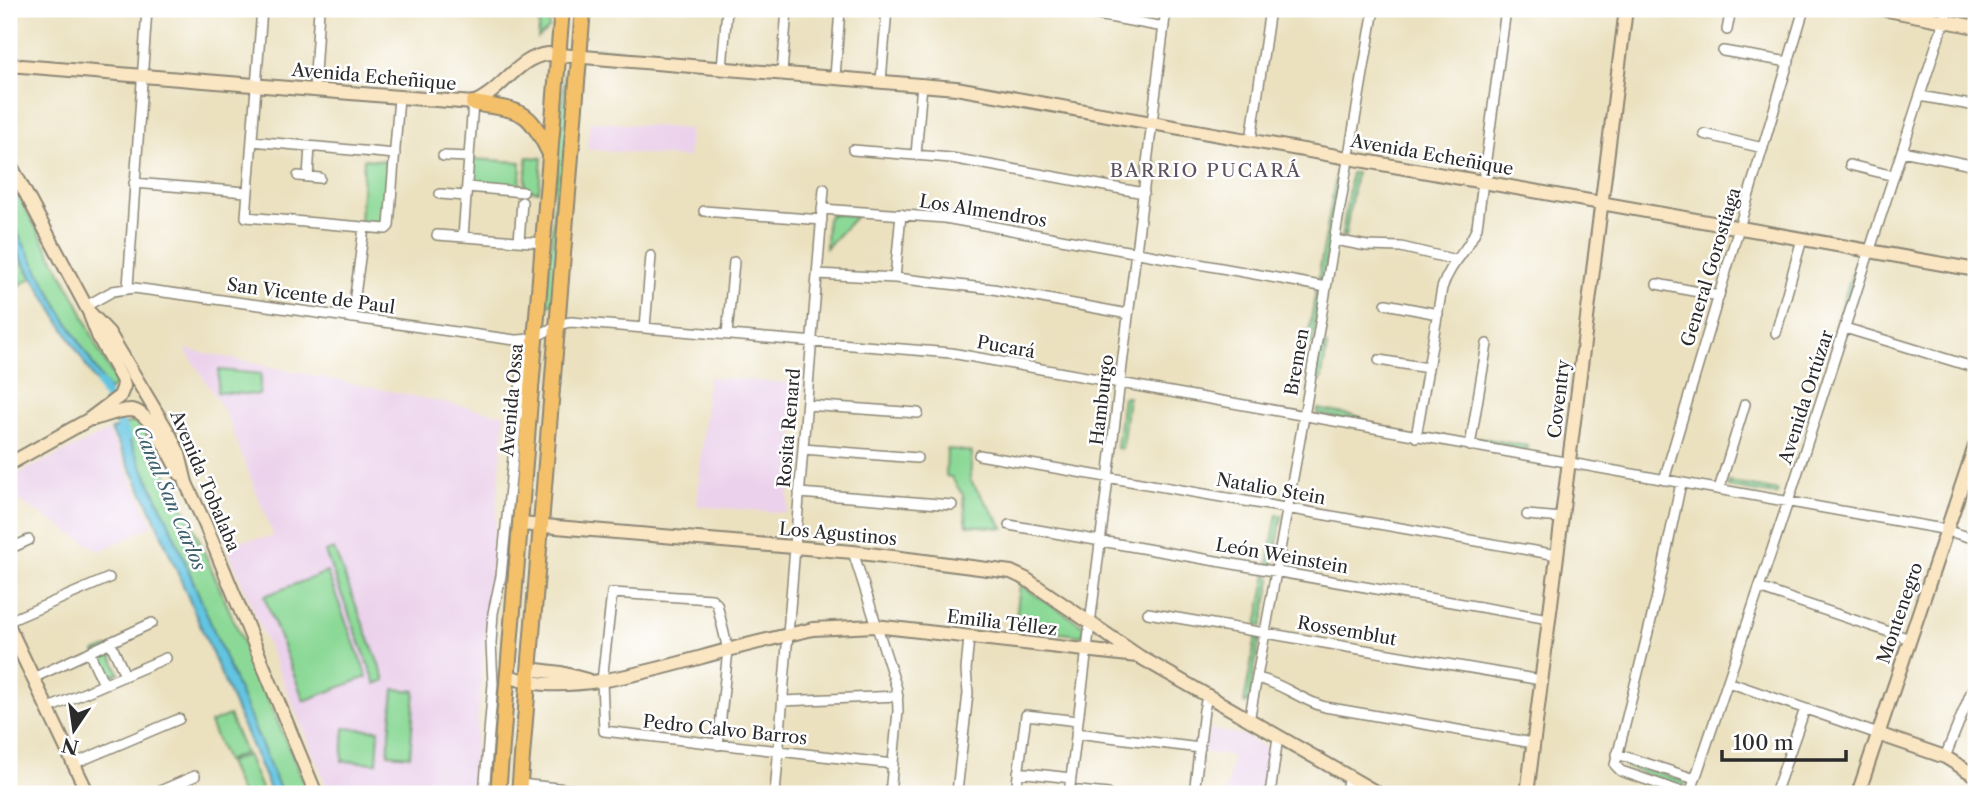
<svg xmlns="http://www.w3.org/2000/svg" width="1985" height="803" font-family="'Libre Caslon Text',serif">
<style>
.built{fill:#ebd1eb}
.green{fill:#8cd997;stroke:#5c8261;stroke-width:2}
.water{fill:#63c5e1;stroke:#477886;stroke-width:2}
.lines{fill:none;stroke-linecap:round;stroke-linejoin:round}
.canal{stroke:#63c5e1;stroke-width:9}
.street-casing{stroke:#8b8675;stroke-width:12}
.secondary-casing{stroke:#8b8675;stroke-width:16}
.primary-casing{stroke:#8b8675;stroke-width:18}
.street{stroke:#fff;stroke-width:9}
.secondary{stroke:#fbe6c3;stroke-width:12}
.primary{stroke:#f4c16a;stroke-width:14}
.labels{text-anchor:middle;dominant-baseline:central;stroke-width:5;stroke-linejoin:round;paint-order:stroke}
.street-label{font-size:18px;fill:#2b2b2b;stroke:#fff}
.neighbourhood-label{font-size:19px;letter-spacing:2px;fill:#5e5260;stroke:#fff}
.water-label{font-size:19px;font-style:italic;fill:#3f616b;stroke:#fff}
</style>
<rect width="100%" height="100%" fill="#fff"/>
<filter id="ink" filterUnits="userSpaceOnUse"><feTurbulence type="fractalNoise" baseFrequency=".0143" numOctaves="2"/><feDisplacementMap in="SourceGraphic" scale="14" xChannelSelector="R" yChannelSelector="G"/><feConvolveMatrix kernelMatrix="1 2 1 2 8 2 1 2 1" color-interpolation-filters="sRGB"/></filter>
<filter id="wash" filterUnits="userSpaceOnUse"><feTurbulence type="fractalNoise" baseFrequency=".00686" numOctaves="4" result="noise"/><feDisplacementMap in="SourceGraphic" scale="28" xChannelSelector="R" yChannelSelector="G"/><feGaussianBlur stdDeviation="1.57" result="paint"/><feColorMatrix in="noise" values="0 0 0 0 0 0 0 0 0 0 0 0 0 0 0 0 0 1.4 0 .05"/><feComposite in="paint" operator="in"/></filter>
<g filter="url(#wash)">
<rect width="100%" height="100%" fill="#ebe1bf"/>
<path class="built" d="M 590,121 L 690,129 L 688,158 L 587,149 Z
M 185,349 L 505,415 L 471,794 L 330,794 L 225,542 L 274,537 L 225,412 Z
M 708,377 L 798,384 L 787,513 L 697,506 Z
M 109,431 L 153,525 L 100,551 L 9,494 L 9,478 Z
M 1205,729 L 1243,735 L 1273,752 L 1268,794 L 1226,794 L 1232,756 L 1202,752 Z"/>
<path class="green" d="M 541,9 L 551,9 L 549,29 L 538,38 Z
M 594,48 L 711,57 L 712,59 L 711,62 L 594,53 Z
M 565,69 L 572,70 L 553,304 L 546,304 Z
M 527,157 L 542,158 L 539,191 L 525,190 Z
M 364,159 L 385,161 L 388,164 L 384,221 L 381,223 L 360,222 Z
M 471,159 L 521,162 L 520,187 L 476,185 L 470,180 Z
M 1153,162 L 1157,163 L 1150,217 L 1146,217 Z
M 1337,171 L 1340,171 L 1323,280 L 1318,279 Z
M 1351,173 L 1356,173 L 1345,237 L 1342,236 Z
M 9,179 L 79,305 L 98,349 L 117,383 L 109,391 L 59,308 L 9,218 Z
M 831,214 L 856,216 L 826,248 L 827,220 Z
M 9,241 L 32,278 L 9,291 Z
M 1856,262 L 1860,263 L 1839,327 L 1835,326 Z
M 1316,290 L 1320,295 L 1312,345 L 1307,345 Z
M 1321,344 L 1327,345 L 1321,381 L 1315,380 Z
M 219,370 L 261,374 L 259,395 L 217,392 Z
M 1123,397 L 1128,397 L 1122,449 L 1117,448 Z
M 1318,409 L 1361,417 L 1360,422 L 1317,414 Z
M 140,421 L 192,524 L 309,794 L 282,794 L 168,521 L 122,425 Z
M 1475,437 L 1527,446 L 1526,451 L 1474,442 Z
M 947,449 L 972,452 L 970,480 L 1004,528 L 967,525 L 963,495 L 951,477 L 946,476 Z
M 1729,482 L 1778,491 L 1776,495 L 1728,487 Z
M 1277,514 L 1282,516 L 1273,565 L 1268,565 Z
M 334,549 L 385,680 L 376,684 L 325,552 Z
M 327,572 L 367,677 L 304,701 L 264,596 Z
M 1267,573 L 1271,579 L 1262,626 L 1257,626 Z
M 1020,585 L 1084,626 L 1083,636 L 1015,627 Z
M 1256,636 L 1260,638 L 1249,700 L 1246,704 L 1244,703 Z
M 108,647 L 119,673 L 106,678 L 95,652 Z
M 394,689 L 415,691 L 410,756 L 388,754 Z
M 229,715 L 245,753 L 226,761 L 210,723 Z
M 344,728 L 379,730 L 377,763 L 342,761 Z
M 247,755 L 263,793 L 241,794 L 228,762 Z
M 1627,762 L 1683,781 L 1685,784 L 1682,787 L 1626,767 L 1625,764 Z"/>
<path class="water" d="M 9,218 L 59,308 L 109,391 L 103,394 L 9,237 Z
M 122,425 L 168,521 L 282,794 L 272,794 L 148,503 L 111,430 Z"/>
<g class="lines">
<path class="canal" d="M 100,383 L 126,437"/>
</g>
</g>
<g filter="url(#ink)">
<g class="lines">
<g class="street-casing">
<path id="street" d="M 262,9 L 246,217 L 386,229 L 389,226 L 399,97
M 1065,9 L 1164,27
M 1727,30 L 1731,9
M 1723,51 L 1789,62
M 722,68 L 727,9
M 782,73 L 787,9
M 835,77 L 840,9
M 881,81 L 887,9
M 314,90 L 319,9
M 1920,96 L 1976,106
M 1704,134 L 1763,148
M 1251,140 L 1270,9
M 252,141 L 395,154
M 853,150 L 951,158 L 1144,193
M 1902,151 L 1976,166
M 916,155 L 922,84
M 443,156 L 469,157
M 1850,165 L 1894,176
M 298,176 L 320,178
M 308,177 L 310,146
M 134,183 L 246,192
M 467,187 L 523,192
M 440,194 L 466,196
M 822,209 L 945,218 L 1326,287
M 704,211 L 822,220
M 437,235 L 544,243
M 463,237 L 473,103
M 1335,240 L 1367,246 L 1401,247 L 1456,260
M 519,241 L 522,202
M 817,274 L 895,278 L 993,289 L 1128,314
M 895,278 L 901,214
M 1657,284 L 1719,296
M 128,287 L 147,9
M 1386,304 L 1438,314
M 86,306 L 113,291 L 134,288 L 515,340 C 540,341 550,324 571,322 L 951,353 L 1937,528 L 1976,539
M 352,318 L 364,228
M 645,327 L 651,256
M 1845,328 L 1976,368
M 1776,333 L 1802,239
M 727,334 L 734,262
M 1379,360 L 1428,368
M 807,405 L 918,413
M 1416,437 L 1442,288 C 1451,261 1468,252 1477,227 L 1506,9
M 1470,446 L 1487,344
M 803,449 L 917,458
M 979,455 L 1557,555
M 1664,480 L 1804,9
M 1681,483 L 1657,596 L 1615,765 L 1621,771 L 1688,794
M 1719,489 L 1745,404
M 799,493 L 952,505
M 1527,515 L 1562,518
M 1009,525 L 1549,619
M 9,549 L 29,540
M 853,552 L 897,689 L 898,711 L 890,794
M 1759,588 L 1910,639
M 1148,613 L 1541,680
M 9,621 L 109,578
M 110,642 L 125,675
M 89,652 L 104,684
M 33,678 L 152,623
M 1257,678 C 1282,683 1302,701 1325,707 L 1533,743
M 1728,682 L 1878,734
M 783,701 L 898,696
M 47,709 L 166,658
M 1249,721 L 1302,428 L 1374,9
M 1076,733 L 1200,748
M 718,745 L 728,650 L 717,604 L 712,599 L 612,593 L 602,681 L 604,731 L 893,764
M 1617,754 L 1695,779
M 1945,757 L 1976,680
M 73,764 L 179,719
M 1018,772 L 1071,778
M 520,784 L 613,794
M 1069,790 L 1108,794
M 1016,791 L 1026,715 L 1078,721
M 957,792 L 968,693 L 966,670 L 969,637
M 153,794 L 195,776
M 484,794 L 493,684 L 491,643 L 493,613 L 501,576 L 525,340
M 775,794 L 824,189
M 1069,794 L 1166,9
M 1194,794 L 1204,710 L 1207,697
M 1270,794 L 1278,737
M 1345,794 L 1349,777
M 1690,794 L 1788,502 L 1948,9
M 1775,794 L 1805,709"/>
</g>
<g class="secondary-casing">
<path id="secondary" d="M 1882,9 L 1976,27
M 9,65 L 473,103 C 502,92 517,57 548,54 L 956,88 L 1976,270
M 9,162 L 89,312 L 109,333 L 170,435 L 179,454 L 186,483 L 205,524 L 316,794
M 93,419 C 105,416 119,410 131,410 C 151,411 170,457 180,474
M 9,464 L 88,420 L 120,396 L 124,386 L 122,379 L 99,338 L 90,315
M 521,524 L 853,552 L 1011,572 L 1026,579 L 1140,657 L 1379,794
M 9,627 L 88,794
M 529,669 L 561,673 L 587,680
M 507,675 C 562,701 667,666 724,651 C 753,643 783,636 813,629 L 875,626 L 1137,656
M 1878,734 L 1945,757 L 1976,776
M 1527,794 L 1626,9
M 1858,794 L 1976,443"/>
</g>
<g class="primary-casing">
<path id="primary" d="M 473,103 C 522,112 527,106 550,154
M 498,794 L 562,9
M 519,794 L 583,9"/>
</g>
<use href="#street" class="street"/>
<use href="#secondary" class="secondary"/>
<use href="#primary" class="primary"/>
</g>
</g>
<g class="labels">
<g class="street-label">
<text transform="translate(374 77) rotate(5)">Avenida Echeñique</text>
<text transform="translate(1432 155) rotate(10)">Avenida Echeñique</text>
<text transform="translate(983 211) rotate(9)">Los Almendros</text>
<text transform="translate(1711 267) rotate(-73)">General Gorostiaga</text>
<text transform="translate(311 296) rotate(8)">San Vicente de Paul</text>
<text transform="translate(1006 347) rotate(10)">Pucará</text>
<text transform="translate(1297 362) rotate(-80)">Bremen</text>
<text transform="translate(1806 397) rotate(-72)">Avenida Ortúzar</text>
<text transform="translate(1559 399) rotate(-83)">Coventry</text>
<text transform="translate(512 400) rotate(-85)">Avenida Ossa</text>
<text transform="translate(1102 400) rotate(-83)">Hamburgo</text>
<text transform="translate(789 428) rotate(-85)">Rosita Renard</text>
<text transform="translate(205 481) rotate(67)">Avenida Tobalaba</text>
<text transform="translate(1271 489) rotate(10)">Natalio Stein</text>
<text transform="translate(838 534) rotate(5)">Los Agustinos</text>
<text transform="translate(1282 556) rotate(10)">León Weinstein</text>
<text transform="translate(1900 613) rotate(-71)">Montenegro</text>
<text transform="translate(1002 623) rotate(7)">Emilia Téllez</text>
<text transform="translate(1347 631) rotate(10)">Rossemblut</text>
<text transform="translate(725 730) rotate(6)">Pedro Calvo Barros</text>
</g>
<g class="neighbourhood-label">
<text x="1206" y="170">BARRIO PUCARÁ</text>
</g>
<g class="water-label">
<text transform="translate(170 498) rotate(67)">Canal San Carlos</text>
</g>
</g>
<rect width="1985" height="803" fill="none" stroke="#fff" stroke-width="35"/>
<g transform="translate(74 730) rotate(193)" stroke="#ffffff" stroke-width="5" paint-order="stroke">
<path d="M0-5L12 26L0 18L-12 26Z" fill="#2b2b2b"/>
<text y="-10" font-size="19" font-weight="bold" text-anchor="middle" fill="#2b2b2b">N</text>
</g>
<path d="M1722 750v10h124v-10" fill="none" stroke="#2b2b2b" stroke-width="3.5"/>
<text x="1733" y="750" font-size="21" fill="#2b2b2b" stroke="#ffffff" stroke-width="5" paint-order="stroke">100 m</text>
</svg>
